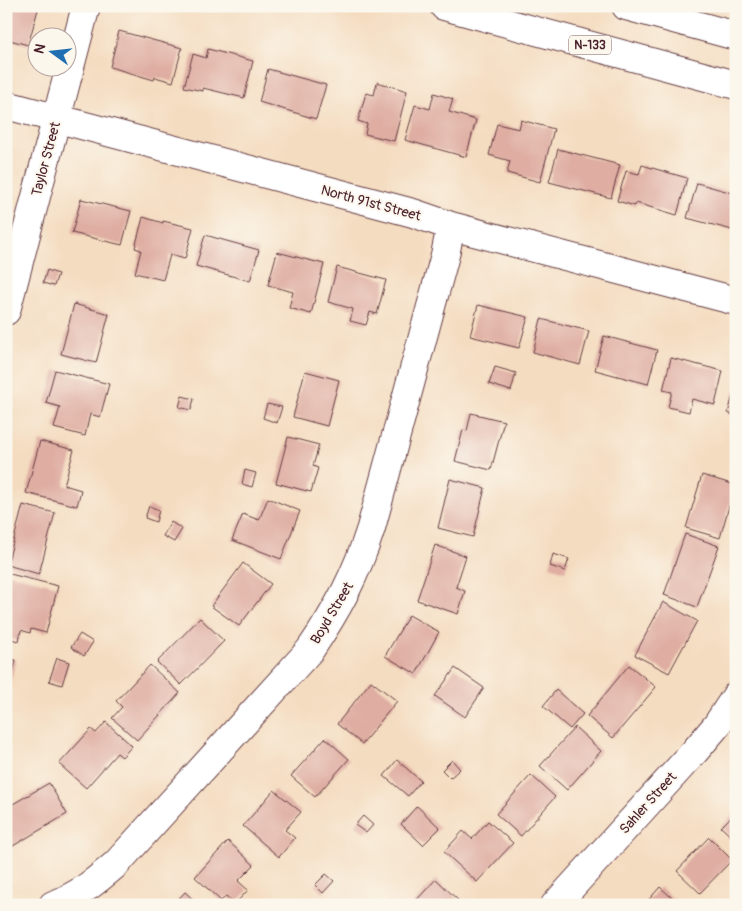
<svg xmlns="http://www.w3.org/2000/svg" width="742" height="911" font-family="Pangolin,sans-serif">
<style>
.building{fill:#dfada2}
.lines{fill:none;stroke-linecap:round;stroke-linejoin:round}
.minor-casing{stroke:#643b41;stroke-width:30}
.major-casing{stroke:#643b41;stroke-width:30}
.minor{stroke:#fff;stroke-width:28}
.major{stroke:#fff;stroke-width:28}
.labels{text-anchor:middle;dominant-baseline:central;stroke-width:4;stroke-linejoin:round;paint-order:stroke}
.shield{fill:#fbf7ec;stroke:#7f6065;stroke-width:1}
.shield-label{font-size:12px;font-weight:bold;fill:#4a1f2b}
.street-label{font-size:14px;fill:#4a1f2b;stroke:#fbf7ec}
</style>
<rect width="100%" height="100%" fill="#fbf7ec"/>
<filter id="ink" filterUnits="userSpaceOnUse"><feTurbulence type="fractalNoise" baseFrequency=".02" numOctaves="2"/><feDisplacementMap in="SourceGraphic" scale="10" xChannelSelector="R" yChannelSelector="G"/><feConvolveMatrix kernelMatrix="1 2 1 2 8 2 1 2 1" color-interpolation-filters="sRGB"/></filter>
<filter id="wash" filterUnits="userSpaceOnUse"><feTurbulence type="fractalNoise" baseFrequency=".0096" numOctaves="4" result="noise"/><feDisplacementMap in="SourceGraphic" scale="20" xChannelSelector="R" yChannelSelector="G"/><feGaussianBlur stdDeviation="1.12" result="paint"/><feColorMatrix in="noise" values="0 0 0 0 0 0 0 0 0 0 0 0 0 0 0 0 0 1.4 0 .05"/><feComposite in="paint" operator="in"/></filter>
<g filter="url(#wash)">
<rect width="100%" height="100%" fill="#f4dcc0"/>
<g id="blocks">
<path class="building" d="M 6,6 L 39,6 L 28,45 L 6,39 Z
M 119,31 L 182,48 L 173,82 L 155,77 L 154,80 L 110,67 Z
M 208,49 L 253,61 L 244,98 L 203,88 L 203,91 L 184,87 L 193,54 L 206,58 Z
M 268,69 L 326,85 L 316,119 L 259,102 Z
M 377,82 L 407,91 L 394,141 L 365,134 L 367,124 L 358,121 L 366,93 L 374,95 Z
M 434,93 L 453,99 L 449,112 L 476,120 L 466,157 L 405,140 L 415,105 L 430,109 Z
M 521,120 L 554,129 L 540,182 L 507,173 L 510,161 L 489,155 L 497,124 L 519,129 Z
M 558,149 L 620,165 L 611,198 L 549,182 Z
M 642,165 L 687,178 L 677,215 L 636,203 L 635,206 L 617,201 L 626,171 L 639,174 Z
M 697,183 L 736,194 L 736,231 L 687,218 Z
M 81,199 L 131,211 L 122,245 L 72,233 Z
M 143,217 L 163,223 L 163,221 L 193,228 L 185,259 L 170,255 L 163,280 L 135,273 L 141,250 L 135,248 Z
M 205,235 L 259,250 L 250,281 L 196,266 Z
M 277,252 L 324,264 L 311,314 L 289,308 L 293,292 L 268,285 Z
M 337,267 L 386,280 L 377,314 L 370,312 L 366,325 L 350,321 L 353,309 L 328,302 Z
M 47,270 L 58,274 L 54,286 L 43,283 Z
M 74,304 L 109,314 L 96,363 L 61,354 Z
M 478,305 L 528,317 L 519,348 L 470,336 Z
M 541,319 L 589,331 L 580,365 L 533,352 Z
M 604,336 L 657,350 L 648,384 L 595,370 Z
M 671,358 L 723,371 L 715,405 L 692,399 L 689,412 L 668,407 L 672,392 L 663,390 Z
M 495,367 L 516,373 L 511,391 L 489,384 Z
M 55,370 L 109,384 L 100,417 L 90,414 L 85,436 L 54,428 L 60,407 L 46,403 Z
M 305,371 L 339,380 L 327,426 L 293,417 Z
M 735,389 L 736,389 L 736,416 L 728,413 Z
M 182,396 L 194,399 L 191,410 L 179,407 Z
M 267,404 L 282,407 L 277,423 L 263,418 Z
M 471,413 L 504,421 L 491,470 L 455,461 L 463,430 L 467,431 Z
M 288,437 L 319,445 L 313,466 L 318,468 L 311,492 L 276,483 Z
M 40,441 L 74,450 L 64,485 L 81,490 L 77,506 L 26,493 Z
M 245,470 L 256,473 L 252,487 L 242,484 Z
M 702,475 L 735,485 L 720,538 L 686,528 Z
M 450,479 L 485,488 L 473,537 L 438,528 Z
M 268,498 L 300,511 L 281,559 L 232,540 L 243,514 L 259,520 Z
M 23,505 L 55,513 L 39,574 L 7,565 Z
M 149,506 L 159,510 L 156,522 L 145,518 Z
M 171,522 L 182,529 L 174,542 L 163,536 Z
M 685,534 L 719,546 L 697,607 L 664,595 Z
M 435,545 L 466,556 L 456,587 L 465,591 L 458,614 L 417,600 Z
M 553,554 L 569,559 L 565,571 L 550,566 Z
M 243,563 L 271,584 L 239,626 L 211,606 Z
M 6,573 L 58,586 L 46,633 L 31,629 L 30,633 L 21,630 L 19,641 L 6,638 Z
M 663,602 L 697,621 L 669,673 L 635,655 Z
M 409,615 L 439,632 L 416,674 L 385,656 Z
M 200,618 L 224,641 L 181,685 L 157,662 Z
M 80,634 L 93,642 L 84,656 L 71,647 Z
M 6,658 L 16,660 L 7,695 L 6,695 Z
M 57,658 L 69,662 L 62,685 L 49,681 Z
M 150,665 L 180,693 L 137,740 L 112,718 L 122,707 L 116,701 Z
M 629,665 L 656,687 L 613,738 L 587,716 Z
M 455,668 L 484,688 L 465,717 L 435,696 Z
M 371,681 L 397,701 L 362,744 L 337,724 Z
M 556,690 L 583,714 L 570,729 L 543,706 Z
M 106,722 L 132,746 L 122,757 L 117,753 L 86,788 L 59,764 L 91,729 L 96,733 Z
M 575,727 L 601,751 L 567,790 L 540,766 Z
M 325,738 L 349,759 L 315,797 L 291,776 Z
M 397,760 L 421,781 L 408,796 L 384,776 Z
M 452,760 L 460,769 L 450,778 L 442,770 Z
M 531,775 L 555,797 L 521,836 L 496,814 Z
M 49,783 L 67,814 L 13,846 L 6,835 L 6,808 Z
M 274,790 L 301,812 L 285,830 L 295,838 L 279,857 L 243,826 Z
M 417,806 L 440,828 L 423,845 L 401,824 Z
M 736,812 L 736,841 L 721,827 Z
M 363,816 L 373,825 L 366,833 L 355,825 Z
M 488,821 L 513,843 L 477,882 L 444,852 L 463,831 L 472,839 Z
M 709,837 L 732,860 L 700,893 L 677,871 Z
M 228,841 L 254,865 L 238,881 L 248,890 L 235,904 L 226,896 L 221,901 L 195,877 Z
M 326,874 L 334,881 L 323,893 L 315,885 Z
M 436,879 L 460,902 L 457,905 L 412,905 Z
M 660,887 L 680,905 L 644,905 Z
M 185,892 L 199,905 L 173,905 Z"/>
</g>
</g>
<g filter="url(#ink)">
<use href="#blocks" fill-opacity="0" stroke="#643b41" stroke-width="1"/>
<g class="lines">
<g class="minor-casing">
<path id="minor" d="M 6,105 L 413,213 L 451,226 L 736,301
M 6,311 L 86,6
M 53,905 C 78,896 96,881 116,864 L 310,650 C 338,609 356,575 371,528 L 445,255 L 451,226
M 555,905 L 695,751 L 717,725 L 736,696"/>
</g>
<g class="major-casing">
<path id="major" d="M 444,6 L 736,85
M 626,6 L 736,36"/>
</g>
<use href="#minor" class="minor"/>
<use href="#major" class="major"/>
</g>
</g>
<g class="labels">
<rect class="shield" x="569" y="35.5" width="42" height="19" rx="4"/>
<g class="shield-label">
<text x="590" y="45">N-133</text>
</g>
<g class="street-label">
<text transform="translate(46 159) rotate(-75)">Taylor Street</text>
<text transform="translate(371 203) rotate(15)">North 91st Street</text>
<text transform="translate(332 613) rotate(-59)">Boyd Street</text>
<text transform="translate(648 803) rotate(-48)">Sahler Street</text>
</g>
</g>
<rect width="742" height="911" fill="none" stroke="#fbf7ec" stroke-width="25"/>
<g transform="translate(52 52) rotate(285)"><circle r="24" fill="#fbf7ec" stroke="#b4a19f"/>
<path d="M0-4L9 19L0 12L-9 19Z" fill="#1f6fb2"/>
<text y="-8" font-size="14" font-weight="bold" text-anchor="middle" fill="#4a1f2b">N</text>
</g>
</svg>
